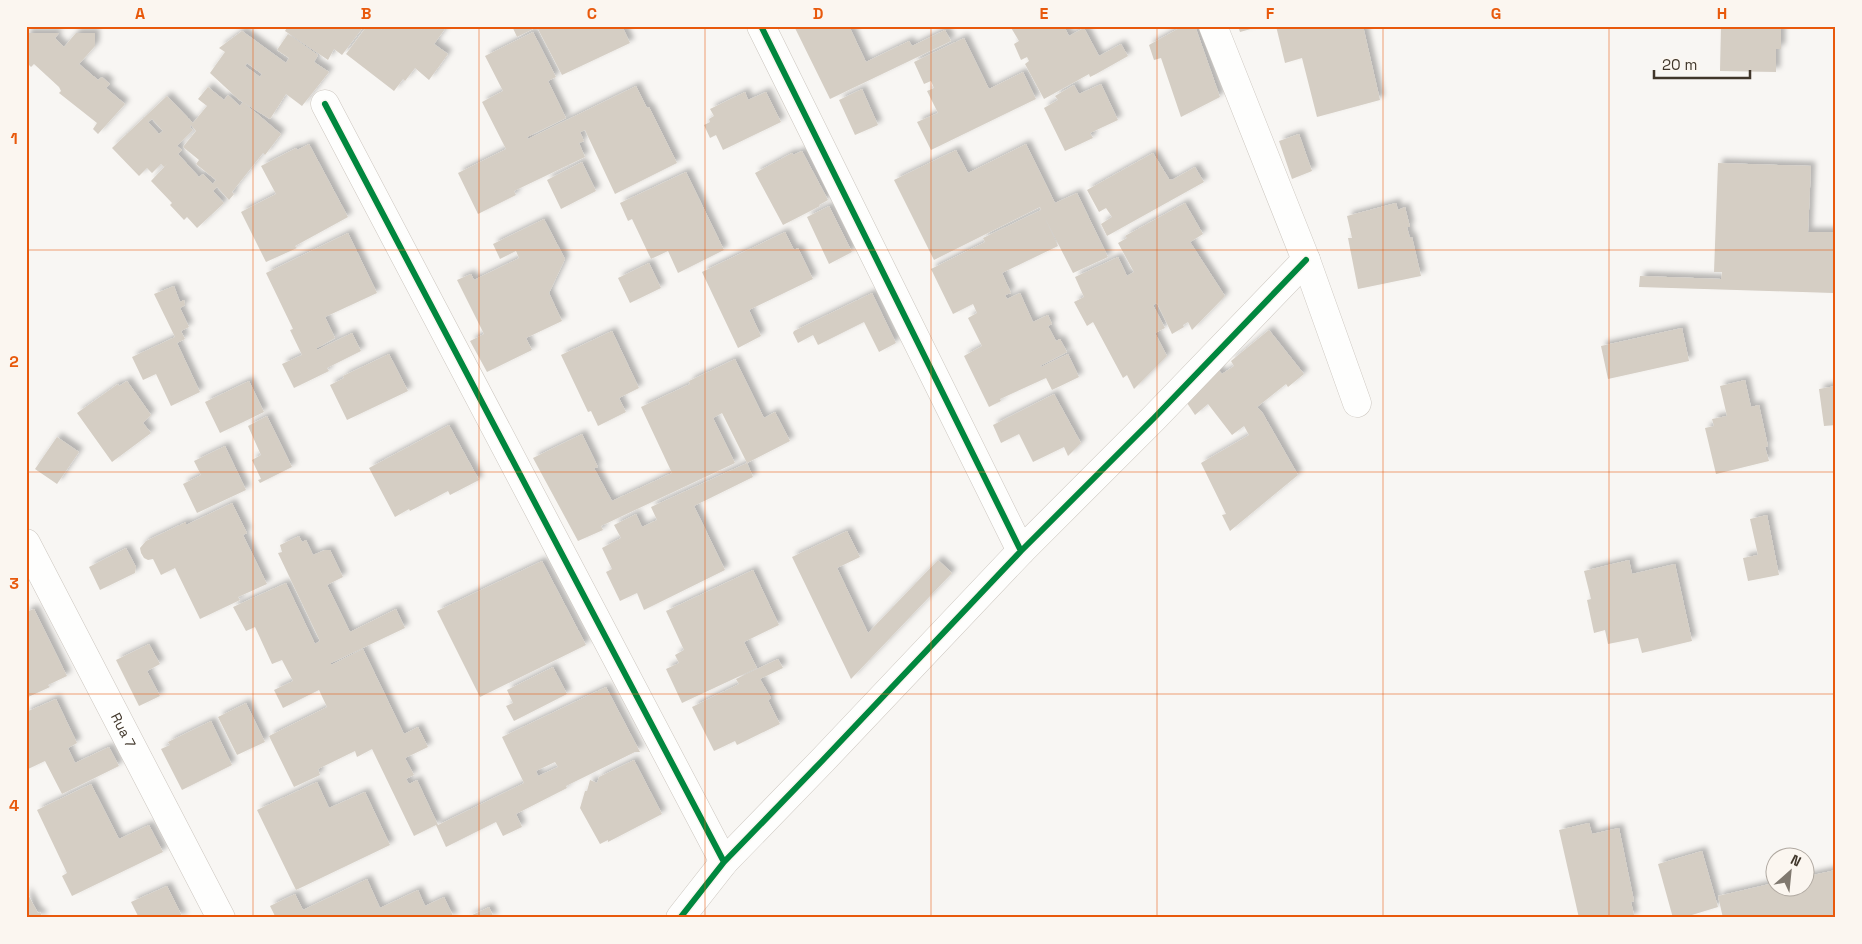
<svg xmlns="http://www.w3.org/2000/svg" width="1862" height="944" font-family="'Space Grotesk',sans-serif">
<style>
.building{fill:#d5cec4;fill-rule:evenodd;filter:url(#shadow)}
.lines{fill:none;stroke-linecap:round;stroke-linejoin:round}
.minor-casing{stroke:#ccc6bf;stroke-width:29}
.minor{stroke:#fefefd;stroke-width:28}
.cycleway-casing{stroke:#fbf6f0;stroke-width:9}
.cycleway{stroke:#00873e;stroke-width:6}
.grid{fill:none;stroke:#e8590c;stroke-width:1;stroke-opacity:0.55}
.labels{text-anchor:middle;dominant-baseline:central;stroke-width:4;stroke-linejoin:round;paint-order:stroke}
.street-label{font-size:14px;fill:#40362a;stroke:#fbf6f0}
.neatline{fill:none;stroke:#e8590c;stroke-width:2}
.grid-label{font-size:16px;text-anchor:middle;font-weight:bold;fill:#e8590c}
</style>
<defs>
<filter id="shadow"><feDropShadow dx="4.5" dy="-4.5" stdDeviation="2.5" flood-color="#0004"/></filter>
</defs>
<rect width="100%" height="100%" fill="#f8f6f3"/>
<path class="building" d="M 288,26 L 364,26 L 342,55 L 334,49 L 328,60 L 285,31 Z
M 367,26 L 447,26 L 434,44 L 448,54 L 429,80 L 415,68 L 405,81 L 403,79 L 394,91 L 346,54 Z
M 512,26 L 532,26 L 533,29 L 517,37 Z
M 545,26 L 622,26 L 630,43 L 562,75 L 538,29 Z
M 794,26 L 849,26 L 866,62 L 909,41 L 912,46 L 945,30 L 951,41 L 830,99 Z
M 1010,26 L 1064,26 L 1069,36 L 1084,28 L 1099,56 L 1121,44 L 1128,56 L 1096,74 L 1090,77 L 1089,74 L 1044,99 L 1025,64 L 1029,61 L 1027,57 L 1021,60 L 1014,44 L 1019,41 Z
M 1183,26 L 1195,26 L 1220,97 L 1181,117 L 1161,58 L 1154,60 L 1149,45 Z
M 1238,26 L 1258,26 L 1258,27 L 1240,32 Z
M 1276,26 L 1363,26 L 1380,100 L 1317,117 L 1302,58 L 1285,63 Z
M 1721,26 L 1781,26 L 1781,49 L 1776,49 L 1776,72 L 1720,71 Z
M 242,31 L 286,63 L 289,58 L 277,50 L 288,34 L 318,55 L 314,62 L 329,72 L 302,106 L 286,94 L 270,119 L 238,99 L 210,73 L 225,52 L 219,48 ZM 247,63 L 262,74 L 260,77 L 245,66 Z
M 533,32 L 556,77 L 548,81 L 566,118 L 527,137 L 528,139 L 636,86 L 647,108 L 649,107 L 677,163 L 615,194 L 585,130 L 580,132 L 584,141 L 579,143 L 585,157 L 514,191 L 516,195 L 478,214 L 458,173 L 506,149 L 482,102 L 503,91 L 485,56 Z
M 26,33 L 59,33 L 55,38 L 64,47 L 76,33 L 95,33 L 95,46 L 79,64 L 98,80 L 102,77 L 110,84 L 106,88 L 125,104 L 98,134 L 93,129 L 97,123 L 59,93 L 61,91 L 59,87 L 34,64 L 31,67 L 29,65 L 26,69 Z
M 964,38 L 989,89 L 1023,72 L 1036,99 L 931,150 L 917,122 L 938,113 L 927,91 L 934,88 L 931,81 L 924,84 L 914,62 Z
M 1101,84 L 1118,120 L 1090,133 L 1093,138 L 1065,151 L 1044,108 L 1058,100 L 1055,96 L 1074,85 L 1079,94 Z
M 208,87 L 224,100 L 228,95 L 240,106 L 243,102 L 281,134 L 265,155 L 263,153 L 232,192 L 234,194 L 229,200 L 217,187 L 213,191 L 224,203 L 197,228 L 187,217 L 184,220 L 170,205 L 172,203 L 151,181 L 168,163 L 164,167 L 161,164 L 152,173 L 147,168 L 139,176 L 112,148 L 167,96 L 193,123 L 207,106 L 198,99 ZM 152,119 L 163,131 L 159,134 L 148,122 ZM 191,125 L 196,131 L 183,147 L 199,160 L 196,164 L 216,180 L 213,184 L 203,174 L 199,177 L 178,154 L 182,150 L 177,146 L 193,130 L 190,127 Z
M 862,89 L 878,125 L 855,135 L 839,100 Z
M 745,92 L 748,100 L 766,92 L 781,122 L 723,150 L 716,135 L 710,138 L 704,125 L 710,122 L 709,119 L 714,116 L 710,109 Z
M 1299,134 L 1312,171 L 1292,179 L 1279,141 Z
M 309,144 L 348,217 L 295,246 L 297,248 L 266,262 L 241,212 L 276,194 L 261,166 L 296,148 L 297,150 Z
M 1026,144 L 1055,203 L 1077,193 L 1108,257 L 1073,273 L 1044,216 L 1058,246 L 1002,273 L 1011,293 L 1005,295 L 1007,299 L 1020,293 L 1033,322 L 1048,315 L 1052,324 L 1048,326 L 1056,341 L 1060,339 L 1067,352 L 1040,366 L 1041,367 L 1068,354 L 1079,377 L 1052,390 L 1046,378 L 1000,399 L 1001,401 L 989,407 L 964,356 L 982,346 L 968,318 L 977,313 L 973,304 L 953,314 L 931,269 L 985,242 L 983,238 L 1041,210 L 1040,207 L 934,260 L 894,180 L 956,150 L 968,173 Z
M 802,151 L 828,200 L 819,205 L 820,206 L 783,225 L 755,173 L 792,153 L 793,155 Z
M 1153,153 L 1169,179 L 1172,180 L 1195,167 L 1204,182 L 1107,236 L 1101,224 L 1112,217 L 1106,208 L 1099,212 L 1087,190 Z
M 582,162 L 596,191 L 561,209 L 547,180 Z
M 1718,163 L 1811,166 L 1808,232 L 1834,232 L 1833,293 L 1639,287 L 1640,276 L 1721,279 L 1722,272 L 1714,272 Z
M 686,172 L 724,250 L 678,273 L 668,251 L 651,259 L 632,219 L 628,221 L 620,203 Z
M 1185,203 L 1203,234 L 1190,242 L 1225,296 L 1192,330 L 1188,322 L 1183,325 L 1184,327 L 1172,334 L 1157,303 L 1153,305 L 1165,328 L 1155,333 L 1167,356 L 1134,389 L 1127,375 L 1123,378 L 1093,322 L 1087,326 L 1074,302 L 1084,297 L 1075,277 L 1118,257 L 1127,276 L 1134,272 L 1118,243 L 1127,238 L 1125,236 Z
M 1396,203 L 1398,210 L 1405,207 L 1410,227 L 1407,227 L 1410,238 L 1412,237 L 1421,276 L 1358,289 L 1348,238 L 1352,238 L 1347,216 Z
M 829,206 L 852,252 L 829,264 L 807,217 Z
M 544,219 L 565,259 L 549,293 L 562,321 L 526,338 L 532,350 L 487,372 L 470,341 L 484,334 L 457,280 L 471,274 L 474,280 L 519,258 L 516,251 L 500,259 L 493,244 Z
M 785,232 L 794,250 L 798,248 L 813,279 L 749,310 L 761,336 L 738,348 L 702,272 Z
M 348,233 L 377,293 L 325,317 L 335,338 L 317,348 L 317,350 L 352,333 L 361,351 L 327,368 L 329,371 L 294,388 L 282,364 L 302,355 L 290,330 L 293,329 L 266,273 Z
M 649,263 L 661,288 L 630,303 L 618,278 Z
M 174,286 L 180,302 L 184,300 L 185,305 L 180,308 L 189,327 L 181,331 L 185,339 L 177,343 L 200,392 L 171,406 L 156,374 L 143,380 L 132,357 L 175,337 L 154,294 Z
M 872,293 L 896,343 L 879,352 L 864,322 L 818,345 L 813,335 L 798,343 L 793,333 L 794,331 Z
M 1682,328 L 1689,361 L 1608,379 L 1601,346 Z
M 1269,330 L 1304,374 L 1288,387 L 1286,384 L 1257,407 L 1262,412 L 1298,475 L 1230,531 L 1222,515 L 1226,514 L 1201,463 L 1249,435 L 1244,426 L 1232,435 L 1208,404 L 1195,415 L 1187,403 L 1216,367 L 1222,374 L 1234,366 L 1231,361 Z
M 612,331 L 639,388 L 619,398 L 626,412 L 598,426 L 591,411 L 588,412 L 561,355 Z
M 389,354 L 408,391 L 347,420 L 330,385 L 344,378 L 343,376 Z
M 735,359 L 764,418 L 775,412 L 790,441 L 747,463 L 722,413 L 713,418 L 735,463 L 601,526 L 603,530 L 578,541 L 533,458 L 582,434 L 598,467 L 594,468 L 612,501 L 672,473 L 641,407 L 690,384 L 689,381 Z
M 1745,380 L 1751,407 L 1759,405 L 1768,446 L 1765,447 L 1769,461 L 1716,474 L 1705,428 L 1714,426 L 1712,419 L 1727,416 L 1720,386 Z
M 127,381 L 151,415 L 143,423 L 151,433 L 112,462 L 77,413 L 118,384 L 119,386 Z
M 249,381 L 264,412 L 220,433 L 205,402 Z
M 1836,386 L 1836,425 L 1824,426 L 1819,389 Z
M 1054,394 L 1081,443 L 1068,456 L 1064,447 L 1033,462 L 1019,434 L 1001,443 L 993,425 Z
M 267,416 L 292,467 L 260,483 L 258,480 L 261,479 L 252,460 L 261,455 L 248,426 Z
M 449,425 L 479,480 L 450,495 L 448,491 L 410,511 L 409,509 L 395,517 L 369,468 Z
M 57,437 L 79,452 L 57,484 L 35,469 Z
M 225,446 L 246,490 L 197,513 L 183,484 L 201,475 L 194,461 Z
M 747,463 L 753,477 L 694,506 L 725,570 L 644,610 L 637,593 L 620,601 L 606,572 L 612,569 L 602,548 L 621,538 L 614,525 L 636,514 L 642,527 L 657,520 L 651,507 Z
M 232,503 L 247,533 L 243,535 L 267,584 L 238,597 L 240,600 L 200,619 L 175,568 L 161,575 L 153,559 L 148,560 L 144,558 L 141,553 L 140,548 L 146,541 L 186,522 L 186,525 Z
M 1767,515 L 1779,575 L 1748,581 L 1743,558 L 1758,555 L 1750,519 Z
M 847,531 L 860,557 L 837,568 L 868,633 L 938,560 L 952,573 L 851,679 L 792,557 Z
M 299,536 L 302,542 L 306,540 L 313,555 L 325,550 L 330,550 L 343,577 L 327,585 L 350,632 L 396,609 L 405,628 L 331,663 L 331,665 L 363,649 L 404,734 L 418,727 L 428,747 L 405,758 L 414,775 L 406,779 L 409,784 L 417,780 L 438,825 L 524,783 L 502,737 L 606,687 L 640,752 L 635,752 L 566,786 L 567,788 L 516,814 L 522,827 L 503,836 L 496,822 L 446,847 L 436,825 L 414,836 L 372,749 L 357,757 L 355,751 L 318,769 L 320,775 L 294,787 L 269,736 L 327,707 L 319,690 L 283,708 L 274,690 L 293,681 L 282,660 L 272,664 L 255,627 L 246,631 L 233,607 L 286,583 L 315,644 L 320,641 L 278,553 L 282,552 L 280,545 ZM 555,762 L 558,767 L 538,776 L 536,771 Z
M 126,548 L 136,567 L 135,573 L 100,590 L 89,567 Z
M 1629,560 L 1632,574 L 1675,564 L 1692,641 L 1642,653 L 1638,638 L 1608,644 L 1605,630 L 1594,633 L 1587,600 L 1591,599 L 1584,571 Z
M 542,561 L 586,645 L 480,697 L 437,611 Z
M 753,570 L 779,625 L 744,642 L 757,668 L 682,703 L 666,669 L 679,663 L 675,655 L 684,650 L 666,611 Z
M 34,609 L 67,676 L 48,685 L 50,687 L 26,698 L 26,612 Z
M 149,644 L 160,664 L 147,671 L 160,696 L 139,706 L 116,660 Z
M 778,659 L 783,668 L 760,679 L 771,698 L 768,700 L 780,724 L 737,745 L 735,741 L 714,751 L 692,707 L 739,684 L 736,679 Z
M 553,667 L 567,694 L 514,721 L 506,706 L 513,703 L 507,690 Z
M 56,699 L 77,743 L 68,748 L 75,763 L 109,747 L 119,766 L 62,794 L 45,761 L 26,770 L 26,712 Z
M 246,703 L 265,742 L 237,755 L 218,717 Z
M 211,721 L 232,765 L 182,790 L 161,749 L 170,745 L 168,742 Z
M 634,760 L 662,814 L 608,842 L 608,840 L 600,844 L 580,808 L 585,791 L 587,791 L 590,780 L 597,783 L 599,777 Z
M 317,782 L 329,808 L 365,792 L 390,845 L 296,890 L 257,810 Z
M 91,784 L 119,839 L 149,825 L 163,852 L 72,896 L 62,876 L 67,873 L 37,810 Z
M 1589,823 L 1592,834 L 1619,828 L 1634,901 L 1631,902 L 1634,915 L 1632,918 L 1579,918 L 1559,830 Z
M 1702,851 L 1718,907 L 1682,918 L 1673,918 L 1658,864 Z
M 1836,870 L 1836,918 L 1723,918 L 1718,896 L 1774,883 L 1774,886 L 1804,886 L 1804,877 Z
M 367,879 L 380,908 L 418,890 L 425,906 L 444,897 L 454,918 L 276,918 L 270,906 L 295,894 L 303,910 Z
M 167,886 L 183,918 L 139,918 L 131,902 Z
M 26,891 L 38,913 L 40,912 L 43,918 L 26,918 Z
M 489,907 L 494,918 L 466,918 L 485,909 Z"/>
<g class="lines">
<g class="minor-casing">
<g id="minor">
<path d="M 761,26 L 1021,551"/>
<path d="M 1213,26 L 1306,260 L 1357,403"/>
<path d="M 325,104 L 724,862"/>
<path id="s1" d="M 26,543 L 221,918"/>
<path d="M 680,918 L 724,862 L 822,761 L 1021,551 L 1154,418 L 1306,260"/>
</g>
</g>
<use href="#minor" class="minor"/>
<g class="cycleway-casing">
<path id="cycleway" d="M 761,26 L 1021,551
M 325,104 L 724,862
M 680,918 L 724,862 L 822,761 L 1021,551 L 1154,418 L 1306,260"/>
</g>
<use href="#cycleway" class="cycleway"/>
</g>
<path class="grid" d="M 253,26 L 253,918M 479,26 L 479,918M 705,26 L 705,918M 931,26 L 931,918M 1157,26 L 1157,918M 1383,26 L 1383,918M 1609,26 L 1609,918M 26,250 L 1836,250M 26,472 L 1836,472M 26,694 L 1836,694"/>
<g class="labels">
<g class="street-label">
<text stroke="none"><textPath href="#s1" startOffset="211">Rua 7</textPath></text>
</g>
</g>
<rect width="1862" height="944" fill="none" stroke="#fbf6f0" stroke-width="55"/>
<g transform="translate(1790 872) rotate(27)"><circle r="24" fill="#fbf6f0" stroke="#b0a9a1"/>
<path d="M0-4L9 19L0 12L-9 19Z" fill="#807970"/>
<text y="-8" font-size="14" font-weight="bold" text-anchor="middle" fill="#40362a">N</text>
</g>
<path d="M1654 70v8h96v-8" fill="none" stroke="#40362a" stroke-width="2.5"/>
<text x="1662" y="70" font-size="15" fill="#40362a" stroke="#fbf6f0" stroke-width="4" paint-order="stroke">20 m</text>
<rect x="28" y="28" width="1806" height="888" class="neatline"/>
<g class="grid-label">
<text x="140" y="19">A</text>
<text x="366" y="19">B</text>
<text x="592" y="19">C</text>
<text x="818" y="19">D</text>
<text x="1044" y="19">E</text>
<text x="1270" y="19">F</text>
<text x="1496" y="19">G</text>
<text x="1722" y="19">H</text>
<text x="14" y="144">1</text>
<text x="14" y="367">2</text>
<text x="14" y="589">3</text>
<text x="14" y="811">4</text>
</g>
</svg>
